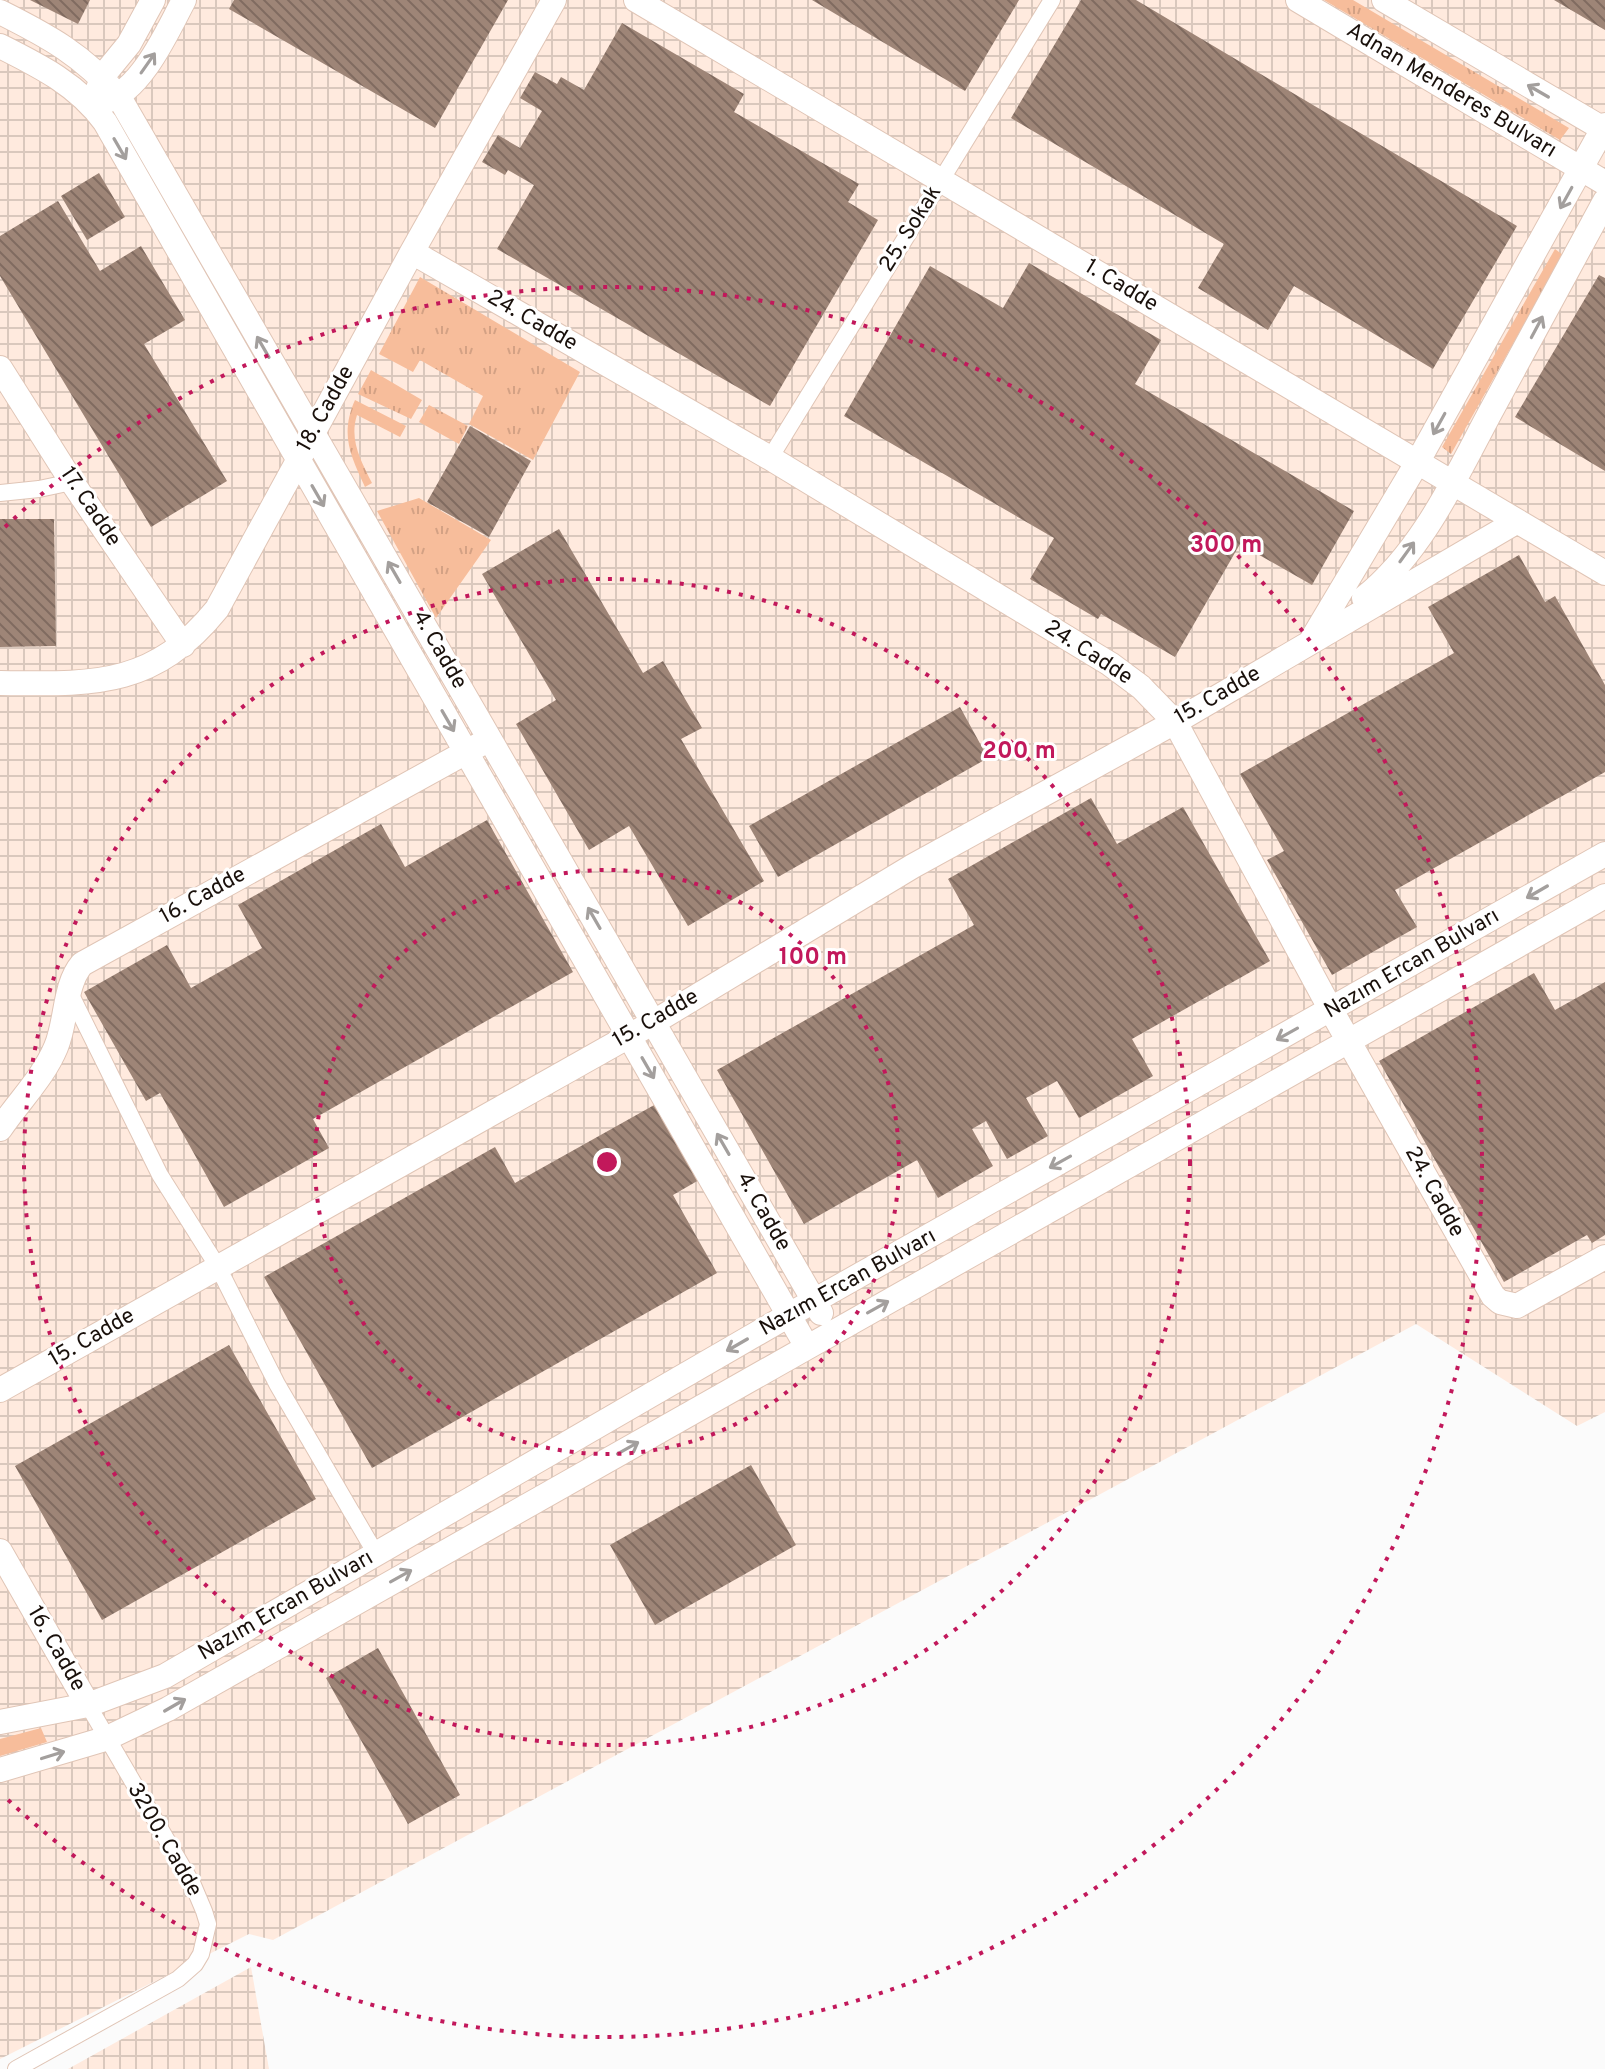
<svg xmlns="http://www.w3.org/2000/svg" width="1605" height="2069" font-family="Overpass,sans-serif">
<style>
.industrial{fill:url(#industrial-grid)}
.grass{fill:url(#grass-tufts)}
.building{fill:url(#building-back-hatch)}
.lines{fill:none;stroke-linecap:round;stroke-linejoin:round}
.street-casing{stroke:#e0c5b6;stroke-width:18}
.secondary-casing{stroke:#e0c5b6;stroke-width:26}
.street{stroke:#fff;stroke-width:16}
.secondary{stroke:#fff;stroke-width:24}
.oneway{stroke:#a39f9d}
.ring{fill:none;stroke:#c2185b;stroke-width:4;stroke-dasharray:4 8}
.labels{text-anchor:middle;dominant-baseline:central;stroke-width:6;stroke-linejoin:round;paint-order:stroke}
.street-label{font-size:22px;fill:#19100b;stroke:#fff}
.centre{fill:#c2185b;stroke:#fff;stroke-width:4}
.ring-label{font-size:24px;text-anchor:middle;font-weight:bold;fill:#c2185b;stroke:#fff;stroke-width:6;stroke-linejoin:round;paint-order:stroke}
</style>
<defs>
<pattern id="industrial-grid" width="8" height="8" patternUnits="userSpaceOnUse" patternTransform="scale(2)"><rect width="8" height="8" fill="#ffeade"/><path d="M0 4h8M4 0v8" fill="none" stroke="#dac8bd"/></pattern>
<pattern id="grass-tufts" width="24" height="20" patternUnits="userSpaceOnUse" patternTransform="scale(2)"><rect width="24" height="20" fill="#f7bd9b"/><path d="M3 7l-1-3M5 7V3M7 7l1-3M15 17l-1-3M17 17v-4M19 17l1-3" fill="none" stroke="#d3a184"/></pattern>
<pattern id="building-back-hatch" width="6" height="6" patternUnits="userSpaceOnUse" patternTransform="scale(2)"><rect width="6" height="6" fill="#9e8577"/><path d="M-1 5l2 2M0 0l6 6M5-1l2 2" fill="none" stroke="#806b60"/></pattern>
</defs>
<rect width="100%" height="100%" fill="#fbfbfb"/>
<path class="industrial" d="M 0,0 L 1605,0 L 1605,1412 L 1577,1426 L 1416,1324 L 273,1940 L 249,1934 L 0,2059 Z
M 251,1967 L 269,2069 L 68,2069 Z"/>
<path class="grass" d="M 1324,0 L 1353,0 L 1569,128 L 1560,140 Z
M 1555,249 L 1563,255 L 1451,454 L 1442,447 Z
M 420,277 L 580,372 L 533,460 L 469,424 L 483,396 L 420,360 L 413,372 L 379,354 Z
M 371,370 L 422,400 L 411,419 L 358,394 Z
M 355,400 L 406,426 L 400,437 L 357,415 C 349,440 361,461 372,483 L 365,487 C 350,455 340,434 355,400 Z
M 429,405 L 468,426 L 459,444 L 419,422 Z
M 419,498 L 491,540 L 436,618 L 377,511 Z
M 41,1728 L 47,1742 L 0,1756 L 0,1739 Z"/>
<path class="building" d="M 30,0 L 90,0 L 78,24 Z
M 234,0 L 508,0 L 435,128 L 229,9 Z
M 812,0 L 1019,0 L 965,91 Z
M 1081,0 L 1136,0 L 1517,226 L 1433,369 L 1294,286 L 1268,330 L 1198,288 L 1224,244 L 1011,118 Z
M 1554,0 L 1605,0 L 1605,30 Z
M 622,23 L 744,94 L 734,112 L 859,184 L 848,202 L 878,220 L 770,406 L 497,249 L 534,185 L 508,170 L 505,175 L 482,162 L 498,135 L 520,148 L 542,111 L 520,98 L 535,72 L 557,84 L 561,77 L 584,90 Z
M 99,173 L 125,217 L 87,240 L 61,196 Z
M 58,201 L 100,271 L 141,246 L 185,320 L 144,344 L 227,481 L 151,527 L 0,276 L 0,236 Z
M 1029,263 L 1161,340 L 1135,384 L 1354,511 L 1312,585 L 1240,544 L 1175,657 L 1101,614 L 1098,619 L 1030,579 L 1054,538 L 844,416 L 930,266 L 1003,308 Z
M 1599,275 L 1605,278 L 1605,471 L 1515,417 Z
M 470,426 L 531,461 L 489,537 L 427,502 Z
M 0,519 L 54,519 L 56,646 L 0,647 Z
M 559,529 L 643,673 L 663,661 L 702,728 L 681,739 L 764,881 L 688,926 L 629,826 L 589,850 L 516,724 L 556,700 L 482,574 Z
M 1519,555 L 1545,602 L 1555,596 L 1605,685 L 1605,772 L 1395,890 L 1417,927 L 1332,975 L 1267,860 L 1284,851 L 1240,774 L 1454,653 L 1428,607 Z
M 960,707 L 988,758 L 778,877 L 749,826 Z
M 1091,798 L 1117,844 L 1183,807 L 1270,961 L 1132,1039 L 1153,1076 L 1079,1118 L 1057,1081 L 1026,1098 L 1048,1136 L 1007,1159 L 986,1121 L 972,1129 L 993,1166 L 938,1198 L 917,1160 L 804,1224 L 717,1070 L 974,925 L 948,879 Z
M 487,820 L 573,972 L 313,1119 L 329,1148 L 224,1207 L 160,1093 L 146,1101 L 84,992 L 167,945 L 191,988 L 262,948 L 238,905 L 381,824 L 405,867 Z
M 1534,973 L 1555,1010 L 1605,982 L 1605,1235 L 1592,1243 L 1587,1235 L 1504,1282 L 1379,1061 Z
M 656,1104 L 699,1180 L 673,1195 L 717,1273 L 372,1468 L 264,1277 L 495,1147 L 515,1183 Z
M 229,1345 L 316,1499 L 102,1620 L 15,1466 Z
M 751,1465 L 796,1545 L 655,1625 L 610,1545 Z
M 378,1648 L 460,1795 L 408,1824 L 326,1678 Z"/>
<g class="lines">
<g class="street-casing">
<path id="street" d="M 770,458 L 1052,0
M 0,493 L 39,489 L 72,482
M 70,993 L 160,1175 L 218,1267 L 277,1384 L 376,1554
M 16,2069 L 178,1979 L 195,1964 L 201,1954 L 208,1924 L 204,1911 L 193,1885 L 88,1705"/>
</g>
<g class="secondary-casing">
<path id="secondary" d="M 636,0 L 1605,573
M 1298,0 L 1605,183
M 1384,0 L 1605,130
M 0,12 C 48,36 83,55 119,97 L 821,1313
M 0,46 C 40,66 78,85 105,122 L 807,1347
M 97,92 L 102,77 L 129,44 L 153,0
M 106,101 C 142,89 167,32 184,0
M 412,252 L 770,458 L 1110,664 L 1141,687 L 1175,722 L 1331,1010 L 1493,1296 L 1500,1302 L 1517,1306 L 1605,1257
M 0,368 L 72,482 L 183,645
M 1364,598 C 1423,551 1456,476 1491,411 C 1529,341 1567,271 1605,201
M 1311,641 L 1417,463 L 1605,125
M 0,683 C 93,684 153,688 217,609 L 412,252 L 554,0
M 0,1129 C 19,1101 43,1078 56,1047 C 67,1021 64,985 82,964 L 479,745
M 0,1390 L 654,1022 L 913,866 L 1175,722 L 1516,522
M 0,1551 L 88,1705
M 0,1722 L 88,1705 L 165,1676 L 789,1315 L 1605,854
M 0,1770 L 105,1739 L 168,1709 L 1605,896"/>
</g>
<use href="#street" class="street"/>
<use href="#secondary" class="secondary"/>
</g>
<defs><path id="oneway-shaft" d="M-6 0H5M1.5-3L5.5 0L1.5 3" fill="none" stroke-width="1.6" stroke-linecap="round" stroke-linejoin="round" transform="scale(2)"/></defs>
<g class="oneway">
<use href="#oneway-shaft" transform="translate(148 63) rotate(-55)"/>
<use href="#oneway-shaft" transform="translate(1538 91) rotate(-150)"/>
<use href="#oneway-shaft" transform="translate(120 149) rotate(60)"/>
<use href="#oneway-shaft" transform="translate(1566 198) rotate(119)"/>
<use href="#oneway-shaft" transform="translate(1537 327) rotate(-62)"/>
<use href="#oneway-shaft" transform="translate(263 347) rotate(-120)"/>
<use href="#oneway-shaft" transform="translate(1439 424) rotate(119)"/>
<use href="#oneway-shaft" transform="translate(318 496) rotate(60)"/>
<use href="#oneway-shaft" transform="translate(1407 552) rotate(-54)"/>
<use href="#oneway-shaft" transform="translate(394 572) rotate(-120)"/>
<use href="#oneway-shaft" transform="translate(448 721) rotate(60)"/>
<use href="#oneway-shaft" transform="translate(1537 892) rotate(150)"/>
<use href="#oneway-shaft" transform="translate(594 918) rotate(-120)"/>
<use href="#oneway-shaft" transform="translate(1287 1034) rotate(151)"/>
<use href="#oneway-shaft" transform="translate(648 1068) rotate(60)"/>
<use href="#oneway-shaft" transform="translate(723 1144) rotate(-120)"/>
<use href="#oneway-shaft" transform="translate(1060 1162) rotate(151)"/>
<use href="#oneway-shaft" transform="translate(878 1307) rotate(-29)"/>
<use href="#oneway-shaft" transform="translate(737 1345) rotate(150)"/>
<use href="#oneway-shaft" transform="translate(628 1448) rotate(-29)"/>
<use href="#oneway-shaft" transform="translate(401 1576) rotate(-29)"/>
<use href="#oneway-shaft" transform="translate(175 1705) rotate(-30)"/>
<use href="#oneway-shaft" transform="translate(53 1755) rotate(-17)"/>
</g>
<g class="ring">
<circle cx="607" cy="1162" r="292"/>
<circle cx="607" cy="1162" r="583"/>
<path d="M5 527A875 875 0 1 1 5 1797"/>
</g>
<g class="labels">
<g class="street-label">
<text transform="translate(1451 91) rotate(31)">Adnan Menderes Bulvarı</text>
<text transform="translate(911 229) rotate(-58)">25. Sokak</text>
<text transform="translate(1121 286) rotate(31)">1. Cadde</text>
<text transform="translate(532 321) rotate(30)">24. Cadde</text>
<text transform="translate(326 409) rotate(-61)">18. Cadde</text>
<text transform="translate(90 507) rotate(56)">17. Cadde</text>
<text transform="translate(439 650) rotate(60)">4. Cadde</text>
<text transform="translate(1088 653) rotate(33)">24. Cadde</text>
<text transform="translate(1218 696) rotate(-30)">15. Cadde</text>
<text transform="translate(203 896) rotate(-29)">16. Cadde</text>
<text transform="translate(1412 964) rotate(-30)">Nazım Ercan Bulvarı</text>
<text transform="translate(656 1019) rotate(-30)">15. Cadde</text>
<text transform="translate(1434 1192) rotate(61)">24. Cadde</text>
<text transform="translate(763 1212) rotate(60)">4. Cadde</text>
<text transform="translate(848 1283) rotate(-29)">Nazım Ercan Bulvarı</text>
<text transform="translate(92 1338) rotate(-30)">15. Cadde</text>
<text transform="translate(286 1606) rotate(-30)">Nazım Ercan Bulvarı</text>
<text transform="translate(56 1649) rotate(60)">16. Cadde</text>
<text transform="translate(164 1840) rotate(60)">3200. Cadde</text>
</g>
</g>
<circle cx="607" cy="1162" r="12" class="centre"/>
<g class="ring-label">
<text x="1226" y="552">300 m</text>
<text x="1019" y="758">200 m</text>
<text x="813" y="964">100 m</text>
</g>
</svg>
